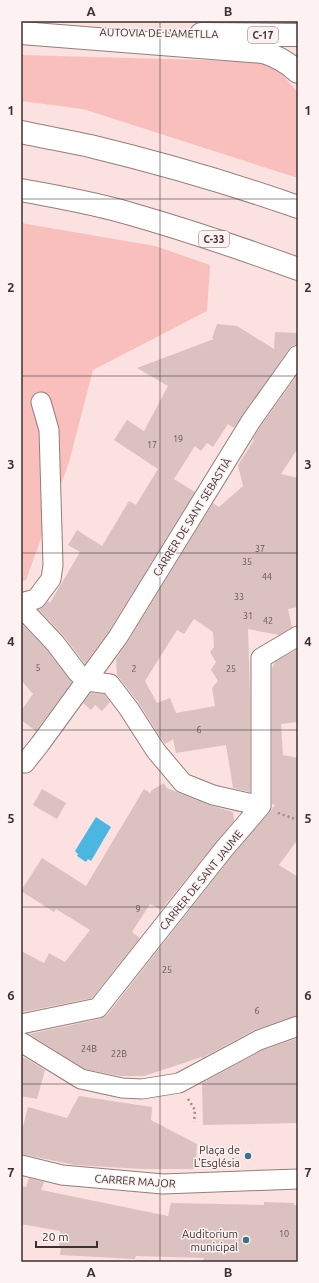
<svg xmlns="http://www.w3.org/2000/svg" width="319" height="1283" font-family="Ubuntu,sans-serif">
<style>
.green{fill:#f8bfbd}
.water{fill:#4bb6e1}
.building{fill:#dbc1c0;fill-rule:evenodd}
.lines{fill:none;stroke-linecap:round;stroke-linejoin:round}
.street-casing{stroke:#957d7c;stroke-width:21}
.highway-casing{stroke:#957d7c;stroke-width:24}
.path{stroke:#a08d8c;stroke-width:2.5;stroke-dasharray:2 3;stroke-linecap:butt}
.street{stroke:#fff;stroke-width:19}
.highway{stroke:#fff;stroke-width:22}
.grid{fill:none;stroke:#3b3131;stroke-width:1;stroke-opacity:0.55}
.poi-dot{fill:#38728b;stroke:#fdf2f1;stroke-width:1.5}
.labels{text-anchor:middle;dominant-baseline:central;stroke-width:3;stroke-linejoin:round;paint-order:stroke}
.number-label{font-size:9px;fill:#635555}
.shield{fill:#fdf2f1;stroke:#756b6b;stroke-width:1}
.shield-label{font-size:10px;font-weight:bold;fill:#3b3131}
.street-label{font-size:11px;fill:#3b3131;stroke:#fdf2f1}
.poi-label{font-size:11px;fill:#3b3131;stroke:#fdf2f1;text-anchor:end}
.neatline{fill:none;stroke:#3b3131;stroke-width:1.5}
.grid-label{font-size:13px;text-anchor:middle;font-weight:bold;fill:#3b3131}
</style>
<rect width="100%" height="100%" fill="#fbe1df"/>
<path class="green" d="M 21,55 L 272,62 L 298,93 L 298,178 L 83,109 L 21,101 Z
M 21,223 L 155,246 L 210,265 L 207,311 L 93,370 L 69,462 L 26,580 L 21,581 Z"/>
<path class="water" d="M 96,817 L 111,827 L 91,861 L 88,859 L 86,862 L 77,856 L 78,854 L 75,851 Z"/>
<path class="building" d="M 217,324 L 237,326 L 274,349 L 275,332 L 298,333 L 298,344 L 293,345 L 289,349 L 234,428 L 228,424 L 213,447 L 207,443 L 201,451 L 195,446 L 174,479 L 195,492 L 109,631 L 85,664 L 63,635 L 39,610 L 44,606 L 48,601 L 50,603 L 80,552 L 68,545 L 77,530 L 102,546 L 129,501 L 136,505 L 158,469 L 114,440 L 127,420 L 144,431 L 168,386 L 137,368 L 214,339 L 212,338 Z
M 298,374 L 298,448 L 281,474 L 298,478 L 298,607 L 288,609 L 292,627 L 279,635 L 248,629 L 250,694 L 250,792 L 233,788 L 226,745 L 176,753 L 173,739 L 165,744 L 138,702 L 117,675 L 116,659 L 127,643 L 213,503 L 219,507 L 243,486 L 238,465 L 254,440 L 253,439 L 260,427 ZM 194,619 L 213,632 L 214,647 L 210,652 L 216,662 L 211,670 L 218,681 L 212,688 L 215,706 L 176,713 L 170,698 L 157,703 L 145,681 L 177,630 L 184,634 Z
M 21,623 L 47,650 L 72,682 L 36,731 L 21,720 L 21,711 L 33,694 L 21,680 Z
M 298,649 L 298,722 L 281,724 L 283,755 L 298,758 L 298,839 L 279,865 L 298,877 L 298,1015 L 254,1030 L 202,1058 L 202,1057 L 144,1076 L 120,1076 L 85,1069 L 29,1034 L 100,1019 L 107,1015 L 232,856 L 269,813 L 275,805 L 272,804 L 272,668 L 275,662 Z
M 91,693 L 104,694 L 110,702 L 102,711 L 95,705 L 91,710 L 83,703 Z
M 164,783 L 167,788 L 209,805 L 233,812 L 234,821 L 161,910 L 150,904 L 132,932 L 140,938 L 92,998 L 23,1012 L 21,1005 L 21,951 L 44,963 L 49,953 L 65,962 L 90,930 L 56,909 L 54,912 L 21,891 L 42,858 L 86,886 L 144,789 L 150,793 L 152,790 Z
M 42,789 L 66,803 L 57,819 L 33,805 Z
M 298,1038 L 298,1123 L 203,1125 L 202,1083 L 263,1050 Z
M 21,1057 L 27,1059 L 45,1070 L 37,1099 L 21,1096 Z
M 79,1096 L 152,1107 L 151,1120 L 197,1144 L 196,1164 L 194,1164 L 194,1169 L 142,1169 L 75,1165 L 21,1154 L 21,1134 L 28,1107 L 67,1118 Z
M 29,1178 L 44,1182 L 41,1190 L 168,1216 L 171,1203 L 264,1205 L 264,1202 L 294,1203 L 294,1205 L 298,1205 L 298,1262 L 203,1262 L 204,1258 L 136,1256 L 135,1259 L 60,1255 L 61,1247 L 59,1247 L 60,1231 L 21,1224 L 21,1186 L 26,1187 Z"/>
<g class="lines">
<g class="street-casing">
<path id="street" d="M 21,603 L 36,599 L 51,579 L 53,565 L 49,430 L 41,402
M 21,607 L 55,643 L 77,672 L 86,681
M 86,681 L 110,684 L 129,709 L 156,751 L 183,783 L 213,795 L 261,806
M 21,762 L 25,763 L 40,744 L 118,637 L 251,421 L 298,355
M 21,1024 L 98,1008 L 224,849 L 261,806 L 261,658 L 298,636
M 21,1042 L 81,1079 L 122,1088 L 142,1089 L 179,1083 L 259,1040 L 298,1026
M 21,1165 L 62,1175 L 163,1184 L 298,1179"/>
</g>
<g class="highway-casing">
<path id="highway" d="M 21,33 L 263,52 C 277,56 287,62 298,72
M 201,34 L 298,35
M 21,132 C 44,137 67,141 90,146 C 160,163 230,183 298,207
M 21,190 C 58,197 95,203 131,214 C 187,230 243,249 298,269"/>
</g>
<path class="path" d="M 278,813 L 298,820
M 188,1099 L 195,1110 L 194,1122"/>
<use href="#street" class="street"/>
<use href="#highway" class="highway"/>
</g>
<path class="grid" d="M 160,21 L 160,1262M 21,199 L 298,199M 21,376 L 298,376M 21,553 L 298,553M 21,730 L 298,730M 21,907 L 298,907M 21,1084 L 298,1084"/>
<g class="poi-dot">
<circle cx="248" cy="1156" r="4"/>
<circle cx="246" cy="1240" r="4"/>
</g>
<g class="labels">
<g class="number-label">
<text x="178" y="439">19</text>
<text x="152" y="445">17</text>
<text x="260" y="549">37</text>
<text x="247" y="562">35</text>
<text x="267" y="577">44</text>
<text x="239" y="597">33</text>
<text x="248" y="616">31</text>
<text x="268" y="621">42</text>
<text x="38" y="668">5</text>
<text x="134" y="669">2</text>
<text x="231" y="669">25</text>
<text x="199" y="730">6</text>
<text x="138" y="909">9</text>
<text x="167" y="970">25</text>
<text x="257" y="1011">6</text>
<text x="89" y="1049">24B</text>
<text x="119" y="1054">22B</text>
<text x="284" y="1234">10</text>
</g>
<g class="shield">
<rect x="248" y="27" width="30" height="16" rx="3"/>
<rect x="199" y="231" width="30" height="16" rx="3"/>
</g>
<g class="shield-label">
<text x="263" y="35">C-17</text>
<text x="214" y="239">C-33</text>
</g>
<g class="street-label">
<text transform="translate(159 33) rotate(1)">AUTOVIA DE L'AMETLLA</text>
<text transform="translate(192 517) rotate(-58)">CARRER DE SANT SEBASTIÀ</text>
<text transform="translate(201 880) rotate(-51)">CARRER DE SANT JAUME</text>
<text transform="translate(135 1181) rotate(4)">CARRER MAJOR</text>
</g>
<g class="poi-label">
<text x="240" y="1150">Plaça de<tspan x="240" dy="13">L'Església</tspan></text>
<text x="238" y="1234">Auditorium<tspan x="238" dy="13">municipal</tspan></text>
</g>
</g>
<rect width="319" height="1283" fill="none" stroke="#fdf2f1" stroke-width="44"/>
<path d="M36 1241v6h61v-6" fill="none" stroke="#3b3131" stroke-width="2"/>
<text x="42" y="1241" font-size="12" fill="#3b3131" stroke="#fdf2f1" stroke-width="3" paint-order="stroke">20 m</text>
<rect x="22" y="22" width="275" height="1239" class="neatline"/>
<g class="grid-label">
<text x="91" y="16">A</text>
<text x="228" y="16">B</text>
<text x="11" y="115">1</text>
<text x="308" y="115">1</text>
<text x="11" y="292">2</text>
<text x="308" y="292">2</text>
<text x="11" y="469">3</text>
<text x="308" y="469">3</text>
<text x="11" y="646">4</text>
<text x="308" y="646">4</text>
<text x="11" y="823">5</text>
<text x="308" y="823">5</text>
<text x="11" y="1000">6</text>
<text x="308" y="1000">6</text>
<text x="11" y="1177">7</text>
<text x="308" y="1177">7</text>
<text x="91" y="1277">A</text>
<text x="228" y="1277">B</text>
</g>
</svg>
